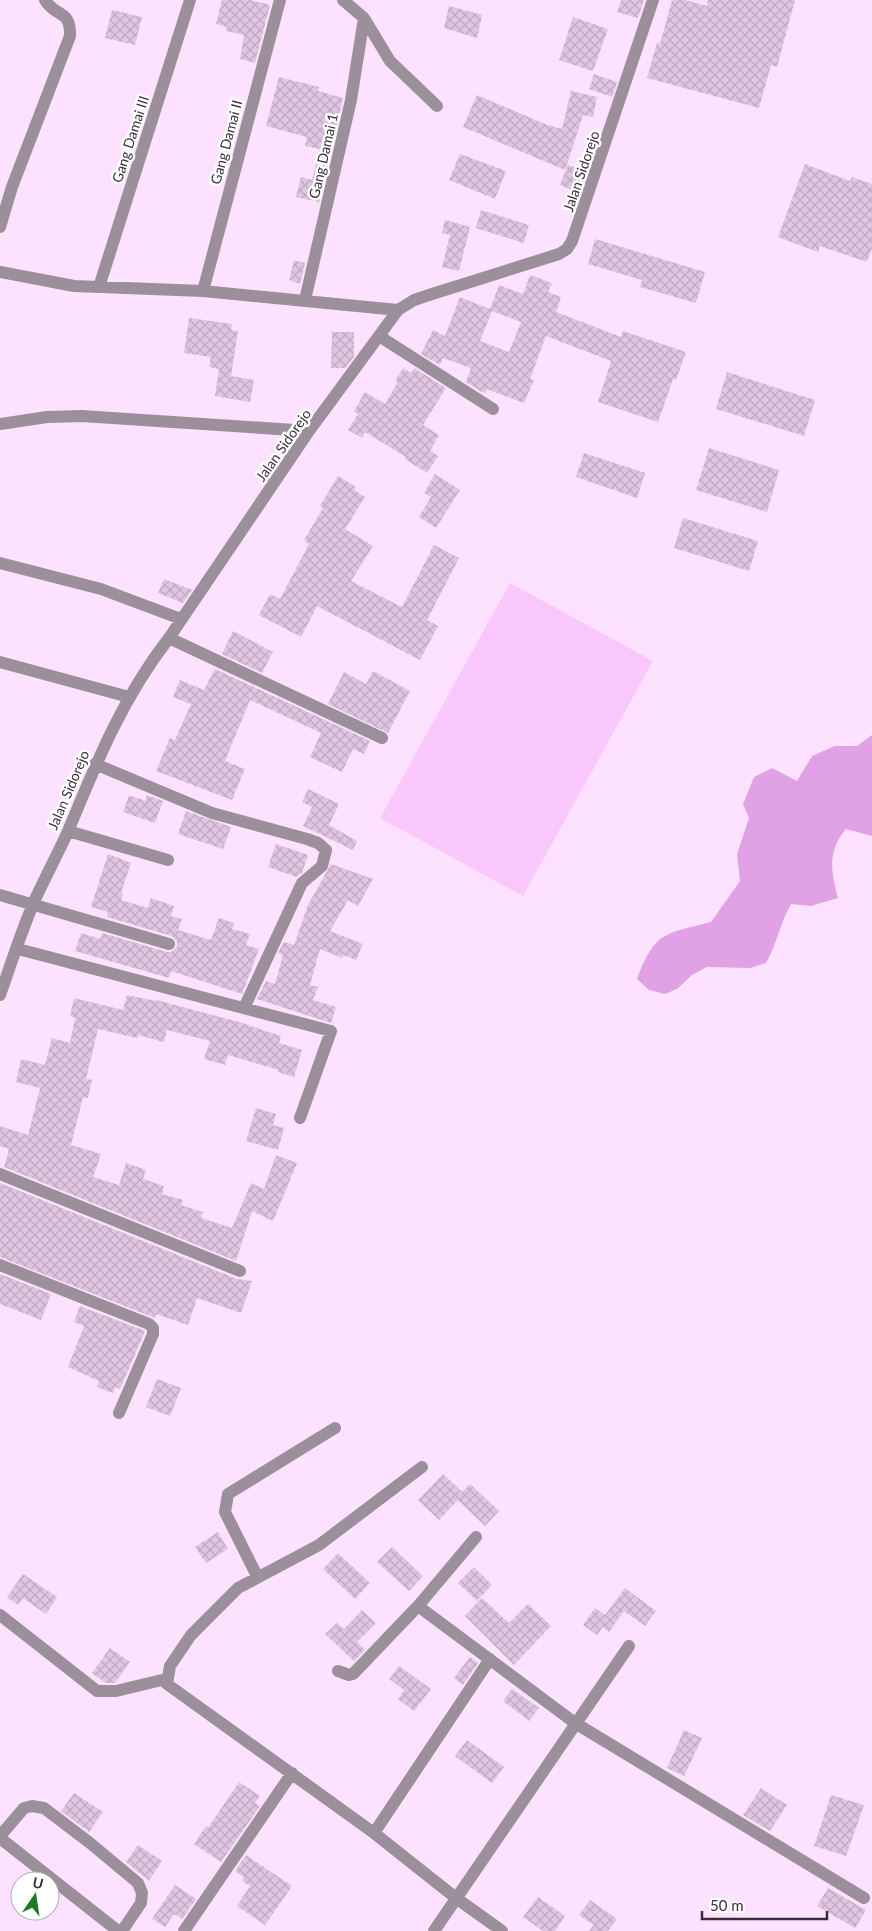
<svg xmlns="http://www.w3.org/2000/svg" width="872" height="1931" font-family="Lato,sans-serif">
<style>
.pitch{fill:#fac7fd}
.water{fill:#e1a2e5}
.building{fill:url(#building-cross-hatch);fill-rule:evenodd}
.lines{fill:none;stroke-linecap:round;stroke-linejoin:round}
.minor{stroke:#9b8f9b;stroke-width:12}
.labels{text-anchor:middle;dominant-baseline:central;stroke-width:5;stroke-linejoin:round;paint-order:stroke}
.street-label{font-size:14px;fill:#372d38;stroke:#fff}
</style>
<defs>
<pattern id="building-cross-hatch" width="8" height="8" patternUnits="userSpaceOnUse" patternTransform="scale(1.25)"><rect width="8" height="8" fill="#e0c5e1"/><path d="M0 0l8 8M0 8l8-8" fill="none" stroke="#c1aac2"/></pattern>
</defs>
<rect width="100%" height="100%" fill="#fde2ff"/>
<path class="pitch" d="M 510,583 L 653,661 L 523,896 L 380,818 Z"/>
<path class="water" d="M 872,735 L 872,836 L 846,829 C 827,852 831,871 838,898 L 811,906 L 791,904 C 780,923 777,944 766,963 L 750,968 L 707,967 L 692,975 L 677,989 L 665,994 L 649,990 L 637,979 C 655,931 665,934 711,922 L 740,881 L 737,854 L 749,818 L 743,804 L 754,777 L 772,768 L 797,781 L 812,756 L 835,746 L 857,746 Z"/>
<path class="building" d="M 222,0 L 251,0 L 270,5 L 255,63 L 240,59 L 244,35 L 226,31 L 227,27 L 216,24 Z
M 621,0 L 644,0 L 638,18 L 617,12 Z
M 672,0 L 685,0 L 707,6 L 708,0 L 795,0 L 777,67 L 771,65 L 759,108 L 647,78 L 657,43 L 660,44 Z
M 449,6 L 482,15 L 477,38 L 444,28 Z
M 112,10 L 142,17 L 135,45 L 105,38 Z
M 573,17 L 608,29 L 593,71 L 559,60 Z
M 594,74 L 617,82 L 612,97 L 589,89 Z
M 279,77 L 319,87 L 318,91 L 343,98 L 319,202 L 296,197 L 301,177 L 312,180 L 320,149 L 305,146 L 307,137 L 266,126 Z
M 571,91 L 597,97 L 593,117 L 583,115 L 565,170 L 463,127 L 477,95 L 547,125 L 562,129 Z
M 460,154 L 506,171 L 495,199 L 449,180 Z
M 805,164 L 850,181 L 852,177 L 872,184 L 872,248 L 867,262 L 820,246 L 818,252 L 778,237 Z
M 568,165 L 586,172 L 580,193 L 560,185 Z
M 481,210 L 529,225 L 524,243 L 476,228 Z
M 445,220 L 470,227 L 459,271 L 442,267 L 450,235 L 442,233 Z
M 595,239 L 705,272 L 696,303 L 640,287 L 642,280 L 588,264 Z
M 294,260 L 305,263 L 300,284 L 289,280 Z
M 530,275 L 552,283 L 548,292 L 561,297 L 556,312 L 621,337 L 623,331 L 686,352 L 676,380 L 673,379 L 658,422 L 598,402 L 611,361 L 546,336 L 530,379 L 534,380 L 524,403 L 487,389 L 486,393 L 480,391 L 466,382 L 471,368 L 443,358 L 440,365 L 421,354 L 433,330 L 445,336 L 460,297 L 490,309 L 499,285 L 523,294 ZM 492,311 L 521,322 L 509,352 L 480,341 Z
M 189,318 L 232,324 L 231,330 L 238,331 L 231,376 L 254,380 L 250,402 L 215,396 L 219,369 L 209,367 L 211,357 L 184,353 Z
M 332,332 L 354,332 L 354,357 L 345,368 L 331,368 Z
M 403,368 L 411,373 L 414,368 L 446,388 L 423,425 L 439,435 L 430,451 L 438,456 L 427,473 L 405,459 L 406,457 L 365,432 L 362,438 L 348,430 L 358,414 L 354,411 L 365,392 L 385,404 L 398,382 L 395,381 Z
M 727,372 L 815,400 L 804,436 L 716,409 Z
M 709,448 L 779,470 L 767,512 L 696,490 Z
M 584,453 L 645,473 L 637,498 L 576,477 Z
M 435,474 L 460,490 L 436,528 L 419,517 L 431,497 L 424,493 Z
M 338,476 L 356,487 L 354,490 L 365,497 L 345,529 L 373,546 L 351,581 L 402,607 L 434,545 L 459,558 L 427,620 L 438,626 L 420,660 L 317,606 L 301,637 L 259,615 L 270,594 L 280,599 L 309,544 L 304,540 L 323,508 L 320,506 Z
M 683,518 L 758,541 L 749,571 L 674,548 Z
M 164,579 L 192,590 L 183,603 L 158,593 Z
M 233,631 L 273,652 L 262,673 L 222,654 Z
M 215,669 L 370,741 L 364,754 L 353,749 L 342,772 L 310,757 L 321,733 L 250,700 L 225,761 L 245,769 L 232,800 L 156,771 L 170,738 L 175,740 L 191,704 L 173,697 L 180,680 L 204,690 Z
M 373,671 L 410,691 L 388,733 L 328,704 L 344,672 L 366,684 Z
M 308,789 L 339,804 L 329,825 L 357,841 L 353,850 L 303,826 L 312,807 L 302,802 Z
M 129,795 L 145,801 L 147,795 L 163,801 L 155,823 L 123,812 Z
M 186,811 L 231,827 L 223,849 L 178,834 Z
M 276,844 L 308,855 L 302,873 L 296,877 L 268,867 Z
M 108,854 L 131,863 L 121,893 L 123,893 L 121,900 L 148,908 L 151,898 L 174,906 L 171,916 L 182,919 L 178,930 L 211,940 L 219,918 L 234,923 L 232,929 L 250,934 L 246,945 L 259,949 L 242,994 L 171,971 L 169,978 L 75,951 L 81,933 L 100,939 L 102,933 L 167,952 L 171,952 L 177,947 L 177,942 L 172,936 L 107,917 L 108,912 L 91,907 Z
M 331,864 L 373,879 L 358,906 L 348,900 L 330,931 L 363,944 L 356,960 L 343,955 L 342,958 L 320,949 L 310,985 L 318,987 L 313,1000 L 336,1007 L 331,1023 L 257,999 L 266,981 L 275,984 L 283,955 L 278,953 L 284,942 L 294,945 L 308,905 Z
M 127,995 L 156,1001 L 156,1000 L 239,1022 L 281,1036 L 279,1043 L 302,1050 L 294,1077 L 278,1072 L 279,1070 L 228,1055 L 225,1065 L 204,1059 L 210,1041 L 167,1030 L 164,1042 L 138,1035 L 137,1038 L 98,1029 L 86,1079 L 92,1080 L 88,1098 L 83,1097 L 71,1145 L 101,1154 L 93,1177 L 119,1185 L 126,1163 L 146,1170 L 143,1179 L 164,1186 L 162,1194 L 183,1200 L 181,1205 L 203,1212 L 201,1218 L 232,1228 L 251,1183 L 264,1189 L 276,1155 L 297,1163 L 273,1221 L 252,1211 L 236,1261 L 4,1167 L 9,1149 L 0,1146 L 0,1126 L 28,1135 L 40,1088 L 16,1082 L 21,1059 L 45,1065 L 52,1038 L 70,1043 L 75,1018 L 70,1016 L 74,998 L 123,1010 Z
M 256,1108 L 276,1114 L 273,1125 L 284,1128 L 278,1150 L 246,1141 Z
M 0,1183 L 237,1279 L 252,1281 L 241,1313 L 197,1298 L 188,1325 L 156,1314 L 155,1318 L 0,1257 Z
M 0,1274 L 51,1294 L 41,1320 L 0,1304 Z
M 80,1306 L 145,1331 L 120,1389 L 115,1387 L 113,1393 L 97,1387 L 99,1381 L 68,1367 L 84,1326 L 74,1322 Z
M 157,1379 L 181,1388 L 170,1416 L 146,1407 Z
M 443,1474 L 462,1492 L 470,1484 L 499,1511 L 485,1526 L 458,1500 L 439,1520 L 418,1500 Z
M 218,1532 L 228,1549 L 206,1563 L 195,1547 Z
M 392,1547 L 423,1576 L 409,1591 L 377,1562 Z
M 338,1553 L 370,1583 L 355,1599 L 323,1569 Z
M 474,1567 L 492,1585 L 477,1601 L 458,1583 Z
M 23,1574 L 57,1597 L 46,1614 L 23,1598 L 18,1605 L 7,1597 Z
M 625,1588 L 656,1611 L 645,1626 L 624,1611 L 609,1632 L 603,1627 L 597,1635 L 583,1625 L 595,1608 L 605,1615 Z
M 482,1598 L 509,1623 L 528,1604 L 551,1626 L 514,1665 L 465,1616 Z
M 362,1610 L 376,1623 L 357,1642 L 365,1650 L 354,1661 L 325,1634 L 337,1623 L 344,1629 Z
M 110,1648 L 130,1662 L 115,1683 L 106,1683 L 92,1673 Z
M 470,1657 L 478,1663 L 463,1685 L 454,1678 Z
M 399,1666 L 431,1689 L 414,1711 L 398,1699 L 404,1690 L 389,1679 Z
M 512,1689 L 539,1708 L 529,1721 L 503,1701 Z
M 684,1730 L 702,1738 L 684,1776 L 667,1768 Z
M 467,1740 L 504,1767 L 492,1783 L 455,1756 Z
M 239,1782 L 260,1796 L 255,1803 L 260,1806 L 221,1862 L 194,1844 L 206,1826 L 208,1828 Z
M 761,1788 L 787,1805 L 770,1831 L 743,1815 Z
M 74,1793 L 103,1812 L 89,1832 L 61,1811 Z
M 831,1795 L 864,1805 L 846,1856 L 814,1846 Z
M 138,1845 L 162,1861 L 149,1881 L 126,1862 Z
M 246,1855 L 292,1886 L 265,1925 L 237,1906 L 250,1886 L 242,1881 L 244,1877 L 235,1871 Z
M 175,1885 L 196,1899 L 182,1919 L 174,1914 L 165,1927 L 152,1919 Z
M 828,1888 L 866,1910 L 855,1928 L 817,1906 Z
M 538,1897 L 565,1916 L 555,1931 L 543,1931 L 523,1917 Z
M 590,1900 L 617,1919 L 608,1931 L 589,1931 L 594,1925 L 579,1915 Z"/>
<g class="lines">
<path class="minor" d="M 343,0 L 364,18 L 390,61 L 437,106
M 0,227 L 12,187 L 70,36 C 71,9 56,18 45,0
M 0,272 L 74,286 L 203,291 L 398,310
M 99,287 L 190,0
M 203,291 L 280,0
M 305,300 L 351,100 L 364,18
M 379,336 L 493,409
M 0,424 L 47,417 L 82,416 L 309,431
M 0,563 L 101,589 L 181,619
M 169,638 L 382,738
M 0,662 L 129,697
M 95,764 L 212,813 L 307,839 L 318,843 L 326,850 L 322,866 L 302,883 L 244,1008
M 68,831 L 168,860
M 0,895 L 169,944
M 18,949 L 331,1031 L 300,1118
M 0,995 C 11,964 21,932 34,902 C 45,877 58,854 69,829 C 97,761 123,697 169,638 L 309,431 L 398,310 L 414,300 L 432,294 L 559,254 L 567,249 L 572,241 L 653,0
M 0,1174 L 240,1271
M 0,1265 L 149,1324 L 153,1328 L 153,1334 L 119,1413
M 422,1467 L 319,1545 L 238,1588 L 191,1635 L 170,1666 L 167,1684 L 374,1833 L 456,1898 L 502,1931
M 257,1576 L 225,1512 L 228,1494 L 335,1428
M 418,1606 L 575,1723 L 864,1898
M 0,1615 L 97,1691 L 116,1691 L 166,1679
M 338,1671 L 349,1675 L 353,1674 L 418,1606 L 476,1537
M 374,1833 L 490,1659
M 0,1836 L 24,1808 L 32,1806 L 44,1808 L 90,1843 L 138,1883 L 142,1893 L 141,1903 L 122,1931
M 0,1838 L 118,1931
M 184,1931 L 292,1773
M 434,1931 L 629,1646"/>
</g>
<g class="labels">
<g class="street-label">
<text transform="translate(130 139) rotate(-72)">Gang Damai III</text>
<text transform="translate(226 142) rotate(-75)">Gang Damai II</text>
<text transform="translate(323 156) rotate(-77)">Gang Damai 1</text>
<text transform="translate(581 171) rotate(-71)">Jalan Sidorejo</text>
<text transform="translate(283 445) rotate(-55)">Jalan Sidorejo</text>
<text transform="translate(68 790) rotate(-67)">Jalan Sidorejo</text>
</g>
</g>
<g transform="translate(35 1896) rotate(13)"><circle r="24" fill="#ffffff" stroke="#afabaf"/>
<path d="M0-4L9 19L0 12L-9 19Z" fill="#1c7827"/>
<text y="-8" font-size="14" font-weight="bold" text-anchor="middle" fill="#372d38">U</text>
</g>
<path d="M702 1911v8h125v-8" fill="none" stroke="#372d38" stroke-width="2.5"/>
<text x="710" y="1911" font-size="15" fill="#372d38" stroke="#ffffff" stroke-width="4" paint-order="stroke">50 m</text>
</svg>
